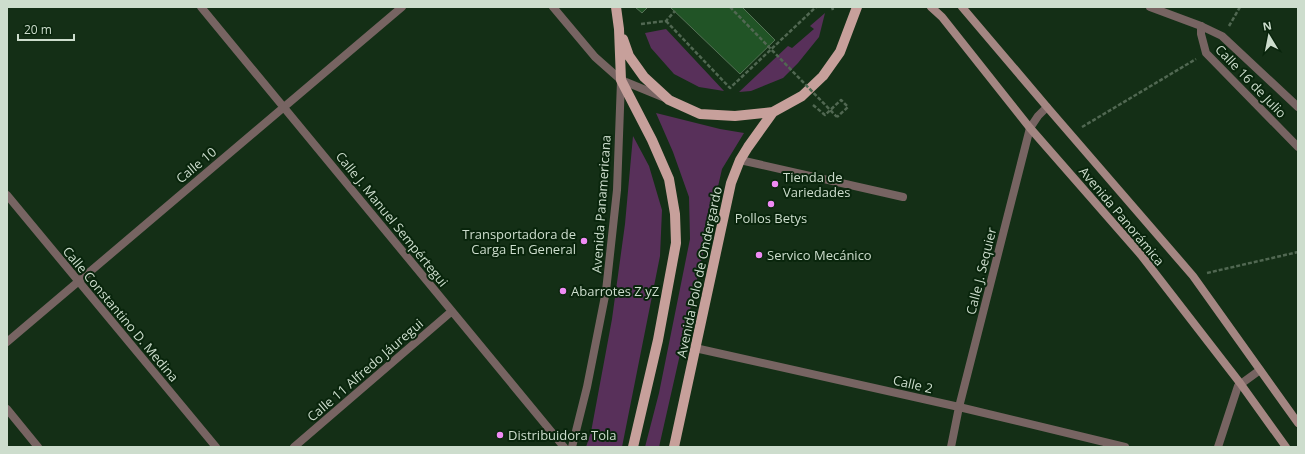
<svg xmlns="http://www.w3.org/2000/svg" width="1305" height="454" font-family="'Open Sans',sans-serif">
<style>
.green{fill:#58305a}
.building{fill:#215426;stroke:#557256}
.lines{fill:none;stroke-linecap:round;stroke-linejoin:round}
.path{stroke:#516852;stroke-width:2.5;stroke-dasharray:4 2;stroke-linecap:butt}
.service{stroke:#776462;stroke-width:8}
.minor{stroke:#776462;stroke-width:8}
.tertiary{stroke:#776462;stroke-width:8}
.secondary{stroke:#a48682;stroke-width:8}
.primary{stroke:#c7a09b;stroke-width:10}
.path-bridge{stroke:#516852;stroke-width:2.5;stroke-dasharray:4 2;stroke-linecap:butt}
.poi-dot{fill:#f08bf5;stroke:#09250c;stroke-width:1.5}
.labels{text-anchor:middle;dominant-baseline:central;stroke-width:4;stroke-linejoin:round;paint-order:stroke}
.street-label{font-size:13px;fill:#cdddcd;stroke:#09250c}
.poi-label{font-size:13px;fill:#cdddcd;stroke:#09250c;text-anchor:start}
</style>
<rect width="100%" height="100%" fill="#142f16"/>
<path class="green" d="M 825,13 L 819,37 L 798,63 L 783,78 L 751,91 L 739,92 L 788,46 L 792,48 L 814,29 L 810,26 Z
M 666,29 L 724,91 L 699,87 L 674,74 L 651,48 L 645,33 Z
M 656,113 L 720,129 L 744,133 L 722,169 L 659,447 L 645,447 L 659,393 L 690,239 L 689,197 L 673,152 Z
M 633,136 L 649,166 L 662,210 L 660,256 L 622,447 L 586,447 L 591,432 L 612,319 L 625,224 Z"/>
<path class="building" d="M 635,7 L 648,7 L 642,13 Z
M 670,7 L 742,7 L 775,40 L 740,74 Z"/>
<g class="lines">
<path class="path" d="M 832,7 L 833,10
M 666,21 L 730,88 L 816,7
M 641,24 L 666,21 L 675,11
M 1229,26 L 1240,7
M 813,105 L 825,115 L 841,100 L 848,107 L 837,117
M 1082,127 L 1196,59
M 1207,273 L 1298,252"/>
<path class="service" d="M 740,160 L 903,197
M 7,409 L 38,447"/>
<path class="minor" d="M 201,7 L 564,447
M 553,7 L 595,57 L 621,80 L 665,98
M 1201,26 L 1201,34 L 1206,53 L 1298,147
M 7,195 L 216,447
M 7,342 L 402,7
M 695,348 L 959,407 L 1125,447
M 294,447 L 452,311
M 951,447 L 959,407 L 1030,128 L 1038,116 L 1047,107"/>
<path class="tertiary" d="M 1150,7 L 1201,26 L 1222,36 L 1298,107
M 572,447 L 587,387 L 606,291 L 617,190 L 621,81
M 1218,447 L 1238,386 L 1260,370"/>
<path class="secondary" d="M 931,7 L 942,17 L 1030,128 L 1141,255 L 1240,383 L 1286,447
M 962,7 L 1047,107 L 1193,276 L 1298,423"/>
<path class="primary" d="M 616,7 L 619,29 L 621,80 L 652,140 L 669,179 L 675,214 L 676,243 L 658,340 L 633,447
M 623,39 L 629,56 L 644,77 L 669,100 L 700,114 L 735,116 L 773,112 L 802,96 L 823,76 L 840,52 L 857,7
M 674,447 L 731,183 L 740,160 L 748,147 L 773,112"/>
<path class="path-bridge" d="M 730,7 L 837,117"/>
</g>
<g class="poi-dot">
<circle cx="775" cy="184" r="4"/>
<circle cx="771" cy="204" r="4"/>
<circle cx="584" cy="241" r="4"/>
<circle cx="759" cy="255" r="4"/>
<circle cx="563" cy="291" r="4"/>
<circle cx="500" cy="435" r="4"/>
</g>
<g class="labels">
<g class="street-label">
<text transform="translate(1251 81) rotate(46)">Calle 16 de Julio</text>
<text transform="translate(196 165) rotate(-40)">Calle 10</text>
<text transform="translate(601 204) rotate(-86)">Avenida Panamericana</text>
<text transform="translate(1122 216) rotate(50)">Avenida Panorámica</text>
<text transform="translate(392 219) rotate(51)">Calle J. Manuel Sempértegui</text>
<text transform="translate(981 271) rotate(-76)">Calle J. Sequier</text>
<text transform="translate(699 272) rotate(-78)">Avenida Polo de Ondergardo</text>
<text transform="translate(121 314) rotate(50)">Calle Constantino D. Medina</text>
<text transform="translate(365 370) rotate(-41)">Calle 11 Alfredo Jáuregui</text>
<text transform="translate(913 384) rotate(13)">Calle 2</text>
</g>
<g class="poi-label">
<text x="783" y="177">Tienda de<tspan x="783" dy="15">Variedades</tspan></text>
<text x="771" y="218" text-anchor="middle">Pollos Betys</text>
<text x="576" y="234" text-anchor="end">Transportadora de<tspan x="576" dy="15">Carga En General</tspan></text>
<text x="767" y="255">Servico Mecánico</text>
<text x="571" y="291">Abarrotes Z yZ</text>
<text x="508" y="435">Distribuidora Tola</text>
</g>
</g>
<rect width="1305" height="454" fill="none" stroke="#cdddcd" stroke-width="16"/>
<g transform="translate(1269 36) rotate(350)" stroke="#09250c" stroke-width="3" paint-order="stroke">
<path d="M0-3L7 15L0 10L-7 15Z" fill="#cdddcd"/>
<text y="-6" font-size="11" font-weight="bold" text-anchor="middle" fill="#cdddcd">N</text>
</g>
<path d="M18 34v6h56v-6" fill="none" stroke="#cdddcd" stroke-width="2"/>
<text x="24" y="34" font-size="12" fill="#cdddcd" stroke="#09250c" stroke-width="3" paint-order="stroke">20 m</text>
</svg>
